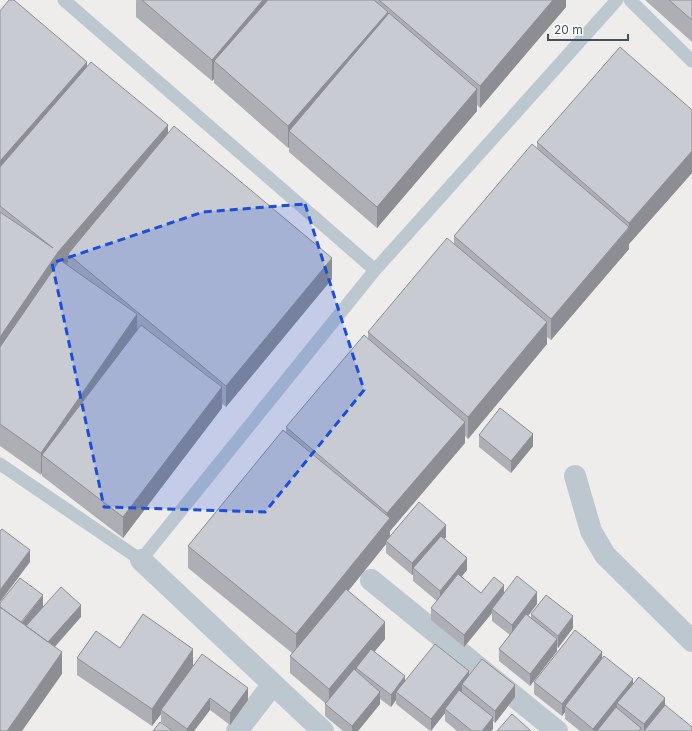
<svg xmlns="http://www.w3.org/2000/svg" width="692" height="731" font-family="Inter,sans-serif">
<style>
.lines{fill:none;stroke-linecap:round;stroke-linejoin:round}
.lane{stroke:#bcc7d0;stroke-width:13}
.street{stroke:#bcc7d0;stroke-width:22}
.wall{fill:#adafb5}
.shaded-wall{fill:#8d8e93}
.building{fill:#c9cbd2;stroke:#8d8e93}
.marked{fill:#1d4ed8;fill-opacity:0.2;stroke:#1d4ed8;stroke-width:3;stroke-dasharray:8 5;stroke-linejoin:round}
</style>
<rect width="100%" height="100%" fill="#efecec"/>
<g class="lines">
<path class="lane" d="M 64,0 L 375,270
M 630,0 L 692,61
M 0,464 L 141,560 L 375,270 L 617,0"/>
<path class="street" d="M 575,476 L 591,531 L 605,555 L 692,641
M 141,560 L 323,731
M 371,580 L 557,731
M 237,731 L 273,684"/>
</g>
<path class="wall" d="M 136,0 L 566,0 L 566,7 L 480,108 L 477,105 L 477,111 L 377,228 L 289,152 L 289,147 L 288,148 L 214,83 L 214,79 L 212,81 L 136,17 Z
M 645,0 L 692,0 L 692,42 Z
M 0,11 L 87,67 L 168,134 L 332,279 L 226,407 L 222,404 L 222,408 L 123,538 L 42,476 L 42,472 L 41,475 L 0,446 Z
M 692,110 L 692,173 L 629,244 L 629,249 L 551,340 L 547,337 L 547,344 L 468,439 L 465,436 L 465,443 L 390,531 L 390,536 L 446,537 L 444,539 L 467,570 L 461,577 L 481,593 L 504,593 L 537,604 L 528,616 L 531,618 L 531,614 L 573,628 L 558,648 L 557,647 L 557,651 L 530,686 L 499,661 L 499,649 L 510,635 L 492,621 L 492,613 L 464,647 L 431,620 L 431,608 L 437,601 L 413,581 L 413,574 L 412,575 L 386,553 L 386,544 L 348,591 L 385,639 L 374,652 L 405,681 L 469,676 L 515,697 L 495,723 L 493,721 L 493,729 L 491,731 L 457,731 L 445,721 L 445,713 L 430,731 L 396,704 L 396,700 L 391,707 L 380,699 L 380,704 L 358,731 L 343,731 L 325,716 L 325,703 L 290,673 L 290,656 L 292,653 L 188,568 L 188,546 L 286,432 L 286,427 L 368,338 L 368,332 L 454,243 L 454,236 L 537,148 L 537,142 Z
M 479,435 L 533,446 L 511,473 L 479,447 Z
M 120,648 L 193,666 L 248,700 L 230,725 L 210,710 L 194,731 L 173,731 L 161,722 L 161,714 L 152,726 L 77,675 L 77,658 Z
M 602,659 L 633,684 L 665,705 L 692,731 L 580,731 L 565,719 L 565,712 L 562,716 L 534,694 L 534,682 Z"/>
<path class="shaded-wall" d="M 263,0 L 281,0 L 214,61 L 214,79 L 212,81 L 212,60 Z
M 553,0 L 566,0 L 566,7 L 480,108 L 480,86 Z
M 388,12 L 388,33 L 289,131 L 289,147 L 288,148 L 288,126 Z
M 87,62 L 87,83 L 0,182 L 0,161 Z
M 477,89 L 477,111 L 377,228 L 377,207 Z
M 168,125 L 168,147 L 68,254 L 68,262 L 58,274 L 0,358 L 0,337 L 58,252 Z
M 692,151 L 692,173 L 629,244 L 629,249 L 551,340 L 551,319 L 629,228 L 629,223 Z
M 332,258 L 332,279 L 226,407 L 226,386 Z
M 137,314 L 137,335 L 42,455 L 42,472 L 41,475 L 41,453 Z
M 547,322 L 547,344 L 468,439 L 468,417 Z
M 222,387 L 222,408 L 123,538 L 123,517 Z
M 465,422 L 465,443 L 390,531 L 390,539 L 386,541 L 386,544 L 296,656 L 296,634 L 387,522 L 387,513 Z
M 533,434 L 533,446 L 511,473 L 511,461 Z
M 446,525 L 446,537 L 416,571 L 413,568 L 413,574 L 412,575 L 412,563 Z
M 30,550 L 30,562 L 0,602 L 0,590 Z
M 467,558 L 467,570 L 440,603 L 440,591 Z
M 504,585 L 504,597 L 492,609 L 492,613 L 464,647 L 464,635 Z
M 537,592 L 537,604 L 512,637 L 512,625 Z
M 43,595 L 43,608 L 26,628 L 18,627 Z
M 81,605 L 81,617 L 45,658 L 45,645 Z
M 573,616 L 573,628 L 558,648 L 558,636 Z
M 385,622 L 385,639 L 359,670 L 356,668 L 356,674 L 329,706 L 329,689 Z
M 557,639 L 557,651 L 530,686 L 530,674 Z
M 193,649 L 193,666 L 161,710 L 161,714 L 152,726 L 152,709 Z
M 62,652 L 62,674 L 22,731 L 7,731 Z
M 602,652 L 602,664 L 565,706 L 565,712 L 562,716 L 562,704 Z
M 469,671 L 469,683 L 462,684 L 462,692 L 447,711 L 445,709 L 445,713 L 431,731 L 431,719 Z
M 405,676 L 405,689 L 396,692 L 396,700 L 391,707 L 391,695 Z
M 633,679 L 633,691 L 617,703 L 617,710 L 601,731 L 593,731 L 593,729 Z
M 515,685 L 515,697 L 495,723 L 495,711 Z
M 248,688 L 248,700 L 230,725 L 230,713 Z
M 380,692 L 380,704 L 358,731 L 352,731 L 352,726 Z
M 210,698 L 210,710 L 194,731 L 187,731 L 187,729 Z
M 665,698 L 665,710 L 644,731 L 644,724 Z
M 493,717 L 493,729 L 491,731 L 482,731 Z"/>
<path class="building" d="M 9,0 L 14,0 L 87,62 L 0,161 L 0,11 Z
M 142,0 L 263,0 L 212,60 Z
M 268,0 L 374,0 L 388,12 L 288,126 L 214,61 Z
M 379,0 L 553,0 L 480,86 Z
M 669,0 L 692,0 L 692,20 Z
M 389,13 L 477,89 L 377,207 L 289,131 Z
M 620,47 L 692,110 L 692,151 L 629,223 L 537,142 Z
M 91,62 L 168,125 L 58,252 L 0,337 L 0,212 L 53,248 L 0,206 L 0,167 Z
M 174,126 L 332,258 L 226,386 L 68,254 Z
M 532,144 L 629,227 L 551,319 L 454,236 Z
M 447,238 L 547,322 L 468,417 L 368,332 Z
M 60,260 L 137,314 L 41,453 L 0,424 L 0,347 Z
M 141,325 L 222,387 L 123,517 L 42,455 Z
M 364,335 L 465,422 L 387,513 L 286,427 Z
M 500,408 L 533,434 L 511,461 L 479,435 Z
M 283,430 L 390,518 L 296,634 L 188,546 Z
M 419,502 L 446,525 L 412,563 L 386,541 Z
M 2,529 L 30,550 L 0,590 L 0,531 Z
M 441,536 L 467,558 L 440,591 L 413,568 Z
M 458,574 L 481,593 L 494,577 L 504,585 L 464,635 L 431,608 Z
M 517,576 L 537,592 L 512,625 L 492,609 Z
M 20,578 L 43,595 L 21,622 L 0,607 L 0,603 Z
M 61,587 L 81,605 L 48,642 L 26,626 Z
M 346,589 L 385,622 L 329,689 L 290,656 Z
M 546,595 L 573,616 L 558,636 L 531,614 Z
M 0,607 L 62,652 L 7,731 L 0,731 Z
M 143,614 L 193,649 L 152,709 L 77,658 L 96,631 L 120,648 Z
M 526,614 L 557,639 L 530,674 L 499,649 Z
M 575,630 L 602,652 L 562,704 L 534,682 Z
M 435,644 L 469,671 L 431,719 L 396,692 Z
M 371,649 L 405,676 L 391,695 L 356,668 Z
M 202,654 L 248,688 L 230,713 L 210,698 L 187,729 L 161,710 Z
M 604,656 L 633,679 L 593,729 L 565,706 Z
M 482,659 L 515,685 L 495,711 L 462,684 Z
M 354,669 L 380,692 L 352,726 L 325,704 Z
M 639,677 L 665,698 L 644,724 L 617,703 Z
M 459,690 L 493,717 L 482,731 L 472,731 L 445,709 Z
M 665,705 L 692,727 L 692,731 L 644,731 Z
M 616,707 L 641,728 L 639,731 L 597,731 Z
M 512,714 L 531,731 L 497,731 Z
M 160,722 L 173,731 L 153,731 Z"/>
<path class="marked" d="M 305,204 L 364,390 L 265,512 L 104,507 L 52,263 L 203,212 Z"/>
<path d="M548 34v6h80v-6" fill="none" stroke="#44505b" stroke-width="2"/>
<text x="554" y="34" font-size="12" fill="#44505b" stroke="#ffffff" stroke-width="3" paint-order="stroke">20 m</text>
</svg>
